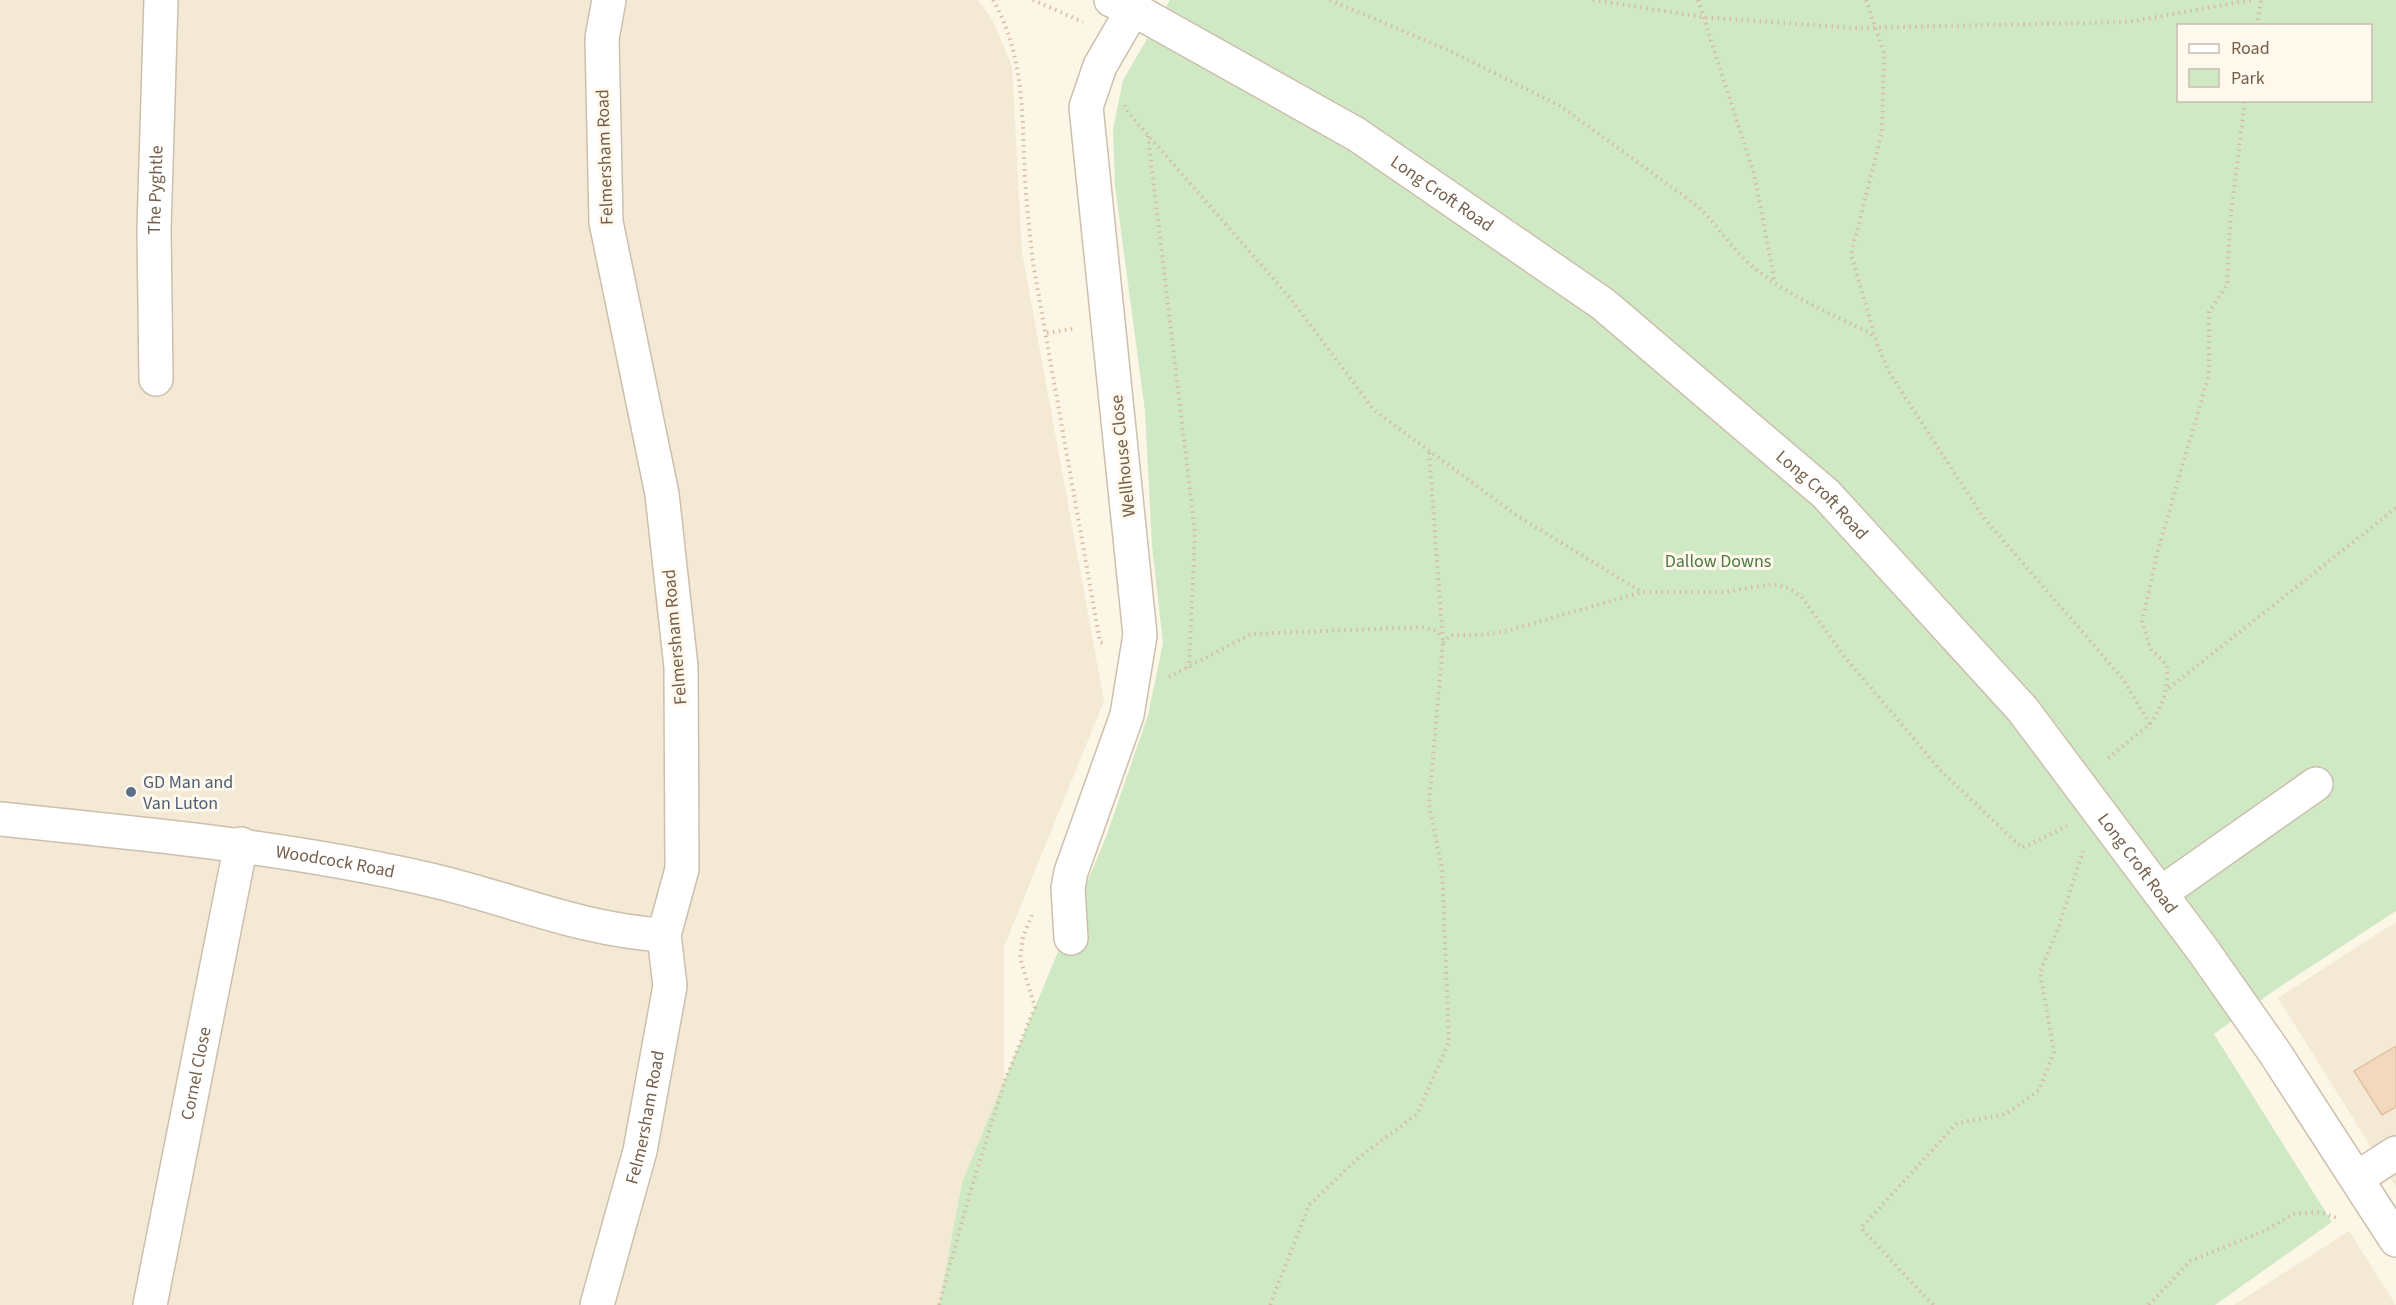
<svg xmlns="http://www.w3.org/2000/svg" width="2396" height="1305" font-family="'Source Sans 3',sans-serif">
<style>
.residential{fill:#f3e9d5}
.green{fill:#d0e9c5;fill-rule:evenodd}
.building{fill:#f1d8bf;stroke:#e3c19f;stroke-width:1.5}
.lines{fill:none;stroke-linecap:round;stroke-linejoin:round}
.minor-casing{stroke:#cdbfad;stroke-width:36}
.path{stroke:#d6bca2;stroke-width:4;stroke-dasharray:1.5 4.5;stroke-linecap:butt}
.minor{stroke:#fff;stroke-width:33}
.service-dot{fill:#5c6f8a;stroke:#fff9ed;stroke-width:2}
.labels{text-anchor:middle;dominant-baseline:central;stroke-width:6;stroke-linejoin:round;paint-order:stroke}
.street-label{font-size:18px;fill:#755f4b;stroke:#fff9ed}
.park-label{font-size:18px;fill:#4d7a43;stroke:#fff9ed}
.service-label{font-size:18px;fill:#4e5e75;stroke:#fff9ed;text-anchor:start}
</style>
<rect width="100%" height="100%" fill="#fcf6e6"/>
<path class="residential" d="M 0,0 L 978,0 L 992,19 L 1012,66 L 1022,252 L 1104,701 L 1004,947 L 1004,1083 L 962,1182 L 939,1305 L 0,1305 Z
M 2396,922 L 2396,1187 L 2278,998 Z
M 2349,1231 L 2396,1305 L 2234,1305 Z"/>
<path class="green" d="M 1170,0 L 2396,0 L 2396,911 L 2275,990 L 2214,1034 L 2332,1222 L 2215,1305 L 939,1305 L 962,1182 L 1106,837 L 1148,715 L 1163,643 L 1152,546 L 1145,411 L 1115,186 L 1113,129 L 1123,80 ZM 2178,26 L 2370,26 L 2370,100 L 2178,100 Z"/>
<path class="building" d="M 2396,1046 L 2396,1107 L 2382,1115 L 2354,1071 Z"/>
<g class="lines">
<g class="minor-casing">
<g id="minor">
<path id="s1" d="M 1111,0 L 1133,9 L 1356,134 L 1603,304 L 1826,494 L 2023,710 L 2202,949 L 2275,1053 L 2396,1240"/>
<path id="s2" d="M 156,379 L 154,229 L 161,0"/>
<path id="s3" d="M 0,819 C 144,834 289,847 431,880 C 508,898 584,931 664,935"/>
<path d="M 2161,893 L 2316,784"/>
<path d="M 1071,938 L 1068,888 L 1071,872 L 1127,715 L 1140,635 L 1086,107 L 1100,66 L 1133,9"/>
<path d="M 2357,1178 L 2396,1153"/>
<path id="s4" d="M 150,1305 L 241,844"/>
<path id="s5" d="M 597,1305 L 640,1151 L 670,986 L 664,935 L 682,869 L 681,667 L 662,494 L 606,222 L 602,38 L 609,0"/>
</g>
</g>
<path class="path" d="M 993,0 C 1025,56 1022,117 1025,180 C 1027,208 1030,235 1033,263 L 1100,642 L 1104,644
M 1033,0 L 1083,22
M 1330,0 L 1450,51 L 1559,105 L 1696,205 C 1715,222 1727,242 1745,260 C 1780,292 1826,312 1868,332 L 1875,339 L 1889,372 L 1983,517 L 2123,679 L 2150,724 L 2106,760
M 1593,0 L 1703,17 L 1853,28 L 2128,22 L 2252,0
M 1698,0 L 1754,174 L 1775,282
M 1866,0 L 1884,53 L 1882,132 L 1851,254 L 1875,337
M 2257,26 L 2261,0
M 1125,105 L 1126,110 L 1291,299 L 1374,410 L 1516,515 L 1642,592
M 1148,136 L 1195,533 L 1189,668
M 1047,333 L 1073,329
M 1443,643 L 1450,635 L 1481,635 L 1507,631 L 1642,592 L 1724,592 L 1772,584 L 1788,588 L 1801,596 L 1844,656 L 1941,771 L 2022,848 L 2067,826
M 1169,677 L 1251,634 L 1422,627 L 1437,631 L 1441,637
M 2169,688 L 2396,508
M 2150,724 C 2164,704 2168,690 2167,665 L 2150,648 L 2142,622 L 2158,550 L 2209,374 L 2209,312 L 2227,285 L 2230,223 L 2245,100
M 939,1305 L 969,1196 L 1004,1083 L 1035,1007 L 1020,958 L 1023,937 L 1032,915
M 1270,1305 L 1309,1205 L 1357,1159 L 1417,1114 L 1449,1042 L 1442,869 L 1429,804 L 1443,643 L 1429,451
M 1933,1305 L 1861,1228 L 1957,1123 L 2006,1114 L 2039,1090 L 2054,1052 L 2040,972 L 2058,929 L 2083,851
M 2149,1305 L 2190,1261 L 2264,1231 L 2293,1214 L 2321,1212 L 2339,1219"/>
<use href="#minor" class="minor"/>
</g>
<circle class="service-dot" cx="131" cy="792" r="6"/>
<g class="labels">
<g class="street-label">
<text transform="translate(605 157) rotate(-92)">Felmersham Road</text>
<text stroke="none"><textPath href="#s2" startOffset="189">The Pyghtle</textPath></text>
<text stroke="none"><textPath href="#s1" startOffset="384">Long Croft Road</textPath></text>
<text transform="translate(1123 456) rotate(-96)">Wellhouse Close</text>
<text stroke="none"><textPath href="#s1" startOffset="870">Long Croft Road</textPath></text>
<text transform="translate(675 637) rotate(-95)">Felmersham Road</text>
<text stroke="none"><textPath href="#s3" startOffset="338">Woodcock Road</textPath></text>
<text stroke="none"><textPath href="#s1" startOffset="1356">Long Croft Road</textPath></text>
<text stroke="none"><textPath href="#s4" startOffset="236">Cornel Close</textPath></text>
<text stroke="none"><textPath href="#s5" startOffset="194">Felmersham Road</textPath></text>
</g>
<g class="park-label">
<text x="1718" y="561">Dallow Downs</text>
</g>
<g class="service-label">
<text x="143" y="782">GD Man and<tspan x="143" dy="21">Van Luton</tspan></text>
</g>
</g>
<rect x="2177" y="24" width="195" height="78" fill="#fff9ed" stroke="#c8bbac" stroke-width="1.5"/>
<rect x="2189" y="44" width="30" height="9" fill="#ffffff" stroke="#c8bbac" stroke-width="1.5"/>
<text x="2231" y="54" font-size="18" fill="#755f4b">Road</text>
<rect x="2189" y="69" width="30" height="18" fill="#d0e9c5" stroke="#c8bbac" stroke-width="1.5"/>
<text x="2231" y="84" font-size="18" fill="#755f4b">Park</text>
</svg>
